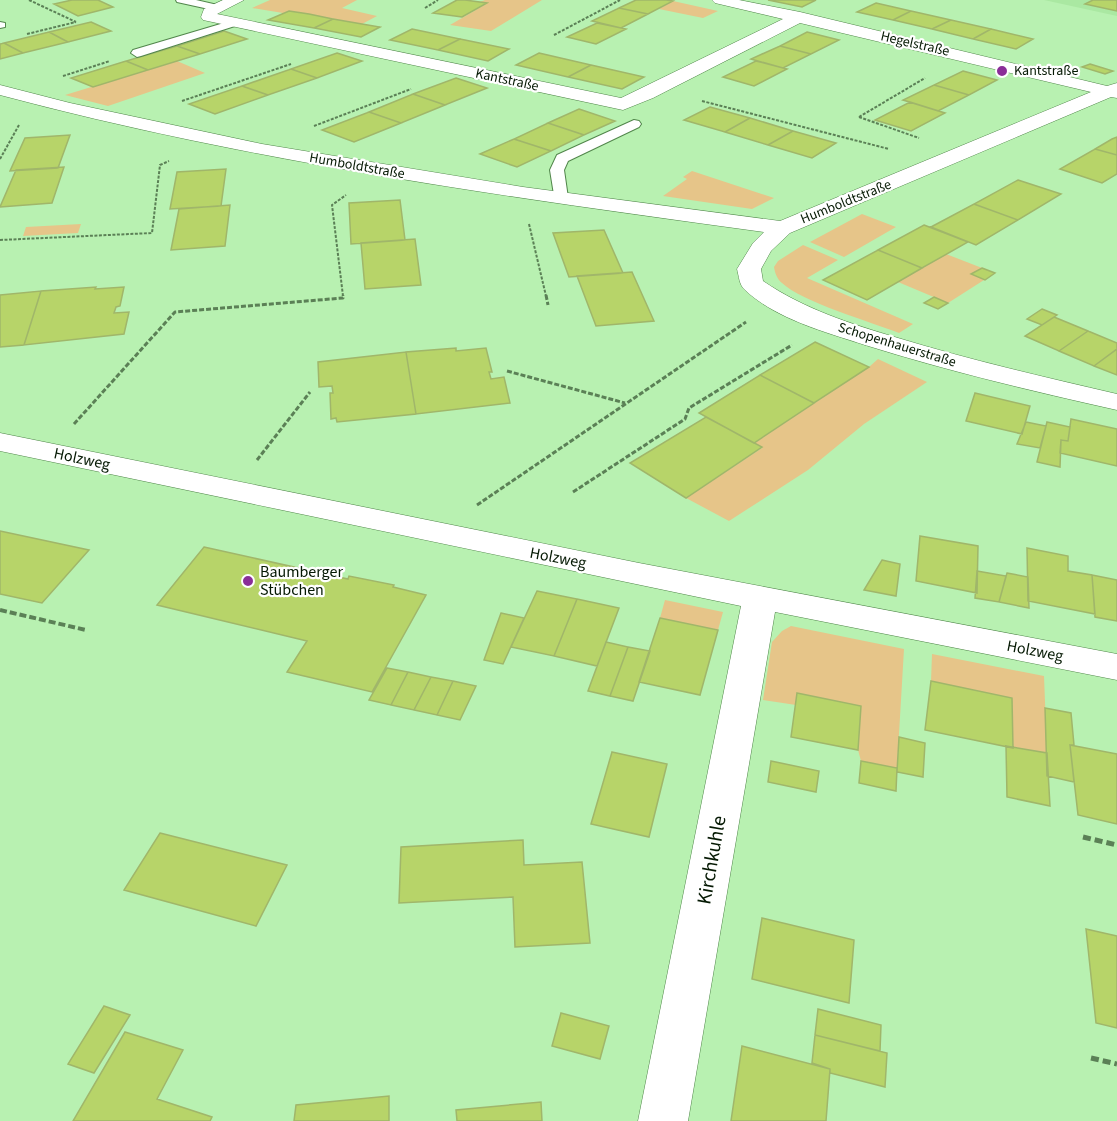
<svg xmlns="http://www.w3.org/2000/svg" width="1117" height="1121" font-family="'Source Sans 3',sans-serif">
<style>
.built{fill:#aae8a2}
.green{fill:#e6c589}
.building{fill:#b7d469;stroke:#a0b66a;stroke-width:1.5}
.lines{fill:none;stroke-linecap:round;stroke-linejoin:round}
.service-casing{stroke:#51864b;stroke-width:2}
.minor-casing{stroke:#51864b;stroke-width:1}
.path-far3{stroke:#5b8056;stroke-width:2;stroke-dasharray:3 1.5;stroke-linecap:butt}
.path-far2{stroke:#5b8056;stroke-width:3;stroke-dasharray:5 2;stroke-linecap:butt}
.path-far1{stroke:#5b8056;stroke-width:4;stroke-dasharray:7 3;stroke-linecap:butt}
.path{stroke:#5b8056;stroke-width:5;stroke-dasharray:8 4;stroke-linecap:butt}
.service{fill:#fff;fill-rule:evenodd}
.minor{fill:#fff;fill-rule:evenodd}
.poi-dot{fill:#8a2e98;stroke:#fff;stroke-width:2}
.labels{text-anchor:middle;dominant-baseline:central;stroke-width:4.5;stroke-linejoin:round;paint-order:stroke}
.far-street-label{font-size:14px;fill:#051903;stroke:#fff}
.far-poi-label{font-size:14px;fill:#051903;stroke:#fff;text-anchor:start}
.street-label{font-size:16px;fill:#051903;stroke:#fff}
.poi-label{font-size:16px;fill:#051903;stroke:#fff;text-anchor:start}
.near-street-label{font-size:20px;fill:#051903;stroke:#fff}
</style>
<rect width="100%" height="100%" fill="#b8f1b1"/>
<path class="built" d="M 1044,0 L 1117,0 L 1117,16 Z"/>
<path class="green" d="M 270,0 L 357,0 L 342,8 L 377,16 L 362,24 L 289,11 L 283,13 L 252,8 Z
M 485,0 L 542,0 L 491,31 L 450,25 L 486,4 L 480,2 Z
M 673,1 L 718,11 L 703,18 L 659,9 Z
M 177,61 L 205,73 L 108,106 L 65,95 Z
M 692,171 L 774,198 L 752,209 L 663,196 L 687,179 L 683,177 Z
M 862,214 L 896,227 L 844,257 L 810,242 Z
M 81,224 L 78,233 L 23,236 L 26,227 Z
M 803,245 L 838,260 L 807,278 L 913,324 L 899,333 C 871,322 802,302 782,283 C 777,279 775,273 774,267 L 778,261 Z
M 946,254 L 995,273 L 948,303 L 898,282 Z
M 878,359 L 927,382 L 864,424 L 808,470 L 729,521 L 686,498 L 762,448 L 754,443 L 869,367 Z
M 665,600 L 723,612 L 718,630 L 660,618 Z
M 791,626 L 904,649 L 897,768 L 861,761 L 858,750 L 861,706 L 797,693 L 796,705 L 763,700 L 772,642 L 782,631 Z
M 932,654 L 1044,676 L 1047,753 L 1013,747 L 1012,698 L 931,681 Z"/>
<path class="building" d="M 72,0 L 98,0 L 113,7 L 78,16 L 54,4 Z
M 457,0 L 465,0 L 487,3 L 462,17 L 433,13 Z
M 636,0 L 666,0 L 673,1 L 648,14 L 619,8 Z
M 768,0 L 816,0 L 802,7 Z
M 1093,0 L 1117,0 L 1117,11 L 1085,4 Z
M 876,3 L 911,11 L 893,20 L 857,12 Z
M 619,8 L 648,14 L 621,28 L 592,21 Z
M 289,11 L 309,14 L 333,19 L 314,28 L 268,20 Z
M 911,11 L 951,20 L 932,29 L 893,20 Z
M 333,19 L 362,24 L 380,27 L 361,37 L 314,28 Z
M 951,20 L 991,29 L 973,39 L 932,29 Z
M 91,22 L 111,31 L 68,42 L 49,32 Z
M 597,23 L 626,29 L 596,44 L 567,37 Z
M 412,29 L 460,39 L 438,50 L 390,40 Z
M 991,29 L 1033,39 L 1016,49 L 973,39 Z
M 224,31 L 247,39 L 200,54 L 177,46 Z
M 49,32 L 68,42 L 23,53 L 4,43 Z
M 807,32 L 839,40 L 811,54 L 780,46 Z
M 460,39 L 509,49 L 488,61 L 438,50 Z
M 4,43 L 23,53 L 0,59 L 0,44 Z
M 177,46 L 200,54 L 148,70 L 126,61 Z
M 780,46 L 811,54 L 783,68 L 751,59 Z
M 337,53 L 362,61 L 317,78 L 291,69 Z
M 539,53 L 591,65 L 568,77 L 516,65 Z
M 126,61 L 148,70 L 93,87 L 71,78 Z
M 756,61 L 787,69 L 754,86 L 723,77 Z
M 1090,64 L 1113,71 L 1105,74 L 1082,67 Z
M 591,65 L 644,77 L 622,89 L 568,77 Z
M 291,69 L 317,78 L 268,95 L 242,86 Z
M 963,71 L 997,80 L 969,95 L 934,85 Z
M 456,78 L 487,88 L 445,105 L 413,94 Z
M 934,85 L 969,95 L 938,111 L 903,100 Z
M 242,86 L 268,95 L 215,114 L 189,104 Z
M 413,94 L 445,105 L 401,123 L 369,112 Z
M 910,102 L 945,113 L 911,131 L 875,120 Z
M 710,107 L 750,118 L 725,132 L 684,120 Z
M 579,109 L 615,121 L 584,135 L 548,123 Z
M 369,112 L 401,123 L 354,142 L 322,130 Z
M 750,118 L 793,131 L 768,145 L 725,132 Z
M 548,123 L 584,135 L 551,151 L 514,139 Z
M 793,131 L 836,143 L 812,158 L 768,145 Z
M 70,135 L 58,168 L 10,171 L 25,138 Z
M 1117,137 L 1117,155 L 1095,149 L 1112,139 Z
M 514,139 L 551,151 L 517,167 L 480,154 Z
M 1095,149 L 1117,155 L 1117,174 L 1102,183 L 1060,169 Z
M 64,167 L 52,203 L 0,207 L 16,170 Z
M 226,169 L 221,206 L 170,209 L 177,172 Z
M 1018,180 L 1061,194 L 1018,220 L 974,204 Z
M 400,200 L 405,240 L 351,244 L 349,203 Z
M 974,204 L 1018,220 L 976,245 L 931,227 Z
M 230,205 L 225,246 L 171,250 L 179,209 Z
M 924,225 L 968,242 L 922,268 L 878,250 Z
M 604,230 L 623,273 L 569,277 L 553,233 Z
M 415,239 L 421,285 L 365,289 L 361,243 Z
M 878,250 L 922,268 L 867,300 L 823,280 Z
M 982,268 L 995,273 L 985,280 L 971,274 Z
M 632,272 L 654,321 L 596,326 L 577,276 Z
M 96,287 L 95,289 L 124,287 L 120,306 L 116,307 L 114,313 L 129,312 L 124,334 L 24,345 L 41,291 Z
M 41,291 L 24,345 L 0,347 L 0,295 Z
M 934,297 L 948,303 L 938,309 L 924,303 Z
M 1042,309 L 1057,315 L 1042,325 L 1027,319 Z
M 1054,317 L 1088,331 L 1059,351 L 1025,336 Z
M 1088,331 L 1117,343 L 1117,349 L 1094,366 L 1059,351 Z
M 815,342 L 869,367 L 814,403 L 760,375 Z
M 456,348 L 456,351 L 486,348 L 492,372 L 489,372 L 491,379 L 504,377 L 510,403 L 416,414 L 406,352 Z
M 1117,349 L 1117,375 L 1094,366 Z
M 406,352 L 416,414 L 337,422 L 336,418 L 331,419 L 330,393 L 333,393 L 332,386 L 319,387 L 318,362 Z
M 760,375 L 814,403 L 754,443 L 699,413 Z
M 975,393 L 1030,406 L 1022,434 L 966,421 Z
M 706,417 L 762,447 L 686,498 L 630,463 Z
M 1071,419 L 1117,429 L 1117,466 L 1060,453 L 1061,440 L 1068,441 Z
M 1026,422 L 1046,426 L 1040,448 L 1017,444 Z
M 1047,422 L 1070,427 L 1068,441 L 1061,440 L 1060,467 L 1037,462 Z
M 0,531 L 89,550 L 42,603 L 0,594 Z
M 920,536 L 978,546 L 977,593 L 916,581 Z
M 204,547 L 348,579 L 349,576 L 394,585 L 393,587 L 426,595 L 372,692 L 287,672 L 307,641 L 157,605 Z
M 1027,548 L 1068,556 L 1068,571 L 1092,575 L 1095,614 L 1028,601 Z
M 882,560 L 900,564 L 896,596 L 864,590 Z
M 977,571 L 1006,576 L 999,602 L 975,598 Z
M 1007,573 L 1028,577 L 1029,608 L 999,602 Z
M 1092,575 L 1117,580 L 1117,621 L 1095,617 Z
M 537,591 L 577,599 L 554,656 L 511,647 Z
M 577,599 L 619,608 L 597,666 L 554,656 Z
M 501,613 L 524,618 L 503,664 L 484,660 Z
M 660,618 L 718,630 L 700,695 L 639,682 Z
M 606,642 L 628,647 L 610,696 L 588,691 Z
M 628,647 L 650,651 L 633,701 L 610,696 Z
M 387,668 L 408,672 L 391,705 L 369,700 Z
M 408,672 L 431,677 L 414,710 L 391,705 Z
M 431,677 L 453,681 L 437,715 L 414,710 Z
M 453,681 L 476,686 L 460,720 L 437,715 Z
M 931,681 L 1012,698 L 1013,748 L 925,730 Z
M 797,693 L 861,706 L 858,750 L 791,737 Z
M 1045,708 L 1071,713 L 1074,745 L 1070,745 L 1074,782 L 1047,776 Z
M 899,737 L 925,743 L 923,777 L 897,772 Z
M 1070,745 L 1117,754 L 1117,824 L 1078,815 Z
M 1006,746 L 1047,753 L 1050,806 L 1007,797 Z
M 612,752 L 667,764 L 649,837 L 591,824 Z
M 771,761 L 819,771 L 816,792 L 768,782 Z
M 861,761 L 897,768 L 896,791 L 859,783 Z
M 160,833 L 287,865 L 256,926 L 124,890 Z
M 523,840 L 524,865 L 582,862 L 590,943 L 515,947 L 513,897 L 399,903 L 401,847 Z
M 762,918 L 854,940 L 849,1003 L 752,979 Z
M 1086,929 L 1117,936 L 1117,1028 L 1096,1023 Z
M 104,1006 L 130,1015 L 94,1073 L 68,1064 Z
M 818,1009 L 881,1025 L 880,1051 L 815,1035 Z
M 561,1013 L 609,1026 L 600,1059 L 552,1046 Z
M 125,1032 L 183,1050 L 157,1099 L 212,1117 L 210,1121 L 73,1121 Z
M 815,1035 L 887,1053 L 885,1087 L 830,1073 L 830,1069 L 812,1063 Z
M 742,1046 L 830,1069 L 826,1121 L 731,1121 Z
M 389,1096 L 389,1121 L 294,1121 L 296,1105 Z
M 541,1102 L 542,1121 L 457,1121 L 456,1110 Z"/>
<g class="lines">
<g class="service-casing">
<path id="service" d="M 176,0 L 196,0 L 222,6 L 224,8 L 218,11 L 177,2 Z
M 234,20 L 240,23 L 238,25 L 141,56 L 137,57 L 131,53 L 133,50 Z
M 0,22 L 5,23 L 5,27 L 0,28 Z
M 634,120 L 639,121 L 641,124 L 639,127 L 568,161 L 564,170 L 568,198 L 565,201 L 555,201 L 550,170 L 557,155 Z"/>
</g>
<g class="minor-casing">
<path id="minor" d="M 223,0 L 244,0 L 217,14 L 621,98 L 783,19 L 715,3 L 712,0 L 739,0 L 800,12 L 1107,86 L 1117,83 L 1117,98 L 1111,97 L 790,233 L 771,251 L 761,269 L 763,281 C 804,309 851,324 898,338 C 970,360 1044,377 1117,394 L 1117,410 C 1032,391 948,371 865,345 C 825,332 776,319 745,290 C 739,285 739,276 737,269 L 753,243 L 764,232 C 508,197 251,162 0,95 L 0,85 L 70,103 L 262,144 L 523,187 L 780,221 L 1091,92 L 800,23 L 653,98 L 623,110 L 203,20 L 201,17 L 204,9 Z
M 0,433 L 639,563 L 1117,654 L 1117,680 L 775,612 L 688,1121 L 638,1121 L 741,606 L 0,451 Z"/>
</g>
<path class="path-far3" d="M 29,0 L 76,22
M 425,8 L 438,0
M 27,34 L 76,22
M 554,35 L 620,0
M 63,76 L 110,61
M 182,101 L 291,64
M 702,101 L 889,149
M 859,117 L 925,78
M 859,117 L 919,138
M 314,126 L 411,89
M 0,159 L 19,125
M 529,224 L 546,296
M 0,240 L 152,233 L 160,165 L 169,161
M 343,296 L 332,205 L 346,195"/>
<path class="path-far2" d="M 546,295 L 548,305
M 507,371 L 625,403
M 74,424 L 175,312 L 343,298 L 343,295
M 257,460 L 310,392
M 573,492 L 685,419 L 689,408 L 792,345
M 477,505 L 746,322"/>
<path class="path-far1" d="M 0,610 L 86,630"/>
<path class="path" d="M 1083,837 L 1117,845
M 1091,1058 L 1117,1064"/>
<use href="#service" class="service"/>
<use href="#minor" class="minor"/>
</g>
<g class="poi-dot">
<circle cx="1002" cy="71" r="6"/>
<circle cx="248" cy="581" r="6"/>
</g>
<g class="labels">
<g class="far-street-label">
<text transform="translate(915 44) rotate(13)">Hegelstraße</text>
<text transform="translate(507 80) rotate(12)">Kantstraße</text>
<text transform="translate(357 166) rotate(10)">Humboldtstraße</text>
<text transform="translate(846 202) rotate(-22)">Humboldtstraße</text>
<text transform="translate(897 345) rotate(17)">Schopenhauerstraße</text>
</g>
<g class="far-poi-label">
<text x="1014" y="71">Kantstraße</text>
</g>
<g class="street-label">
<text transform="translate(82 459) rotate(12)">Holzweg</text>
<text transform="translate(558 558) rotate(11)">Holzweg</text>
<text transform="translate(1035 651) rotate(11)">Holzweg</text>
</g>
<g class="poi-label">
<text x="260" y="572">Baumberger<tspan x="260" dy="18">Stübchen</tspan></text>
</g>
<g class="near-street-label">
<text transform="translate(712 860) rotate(-80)">Kirchkuhle</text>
</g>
</g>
</svg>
